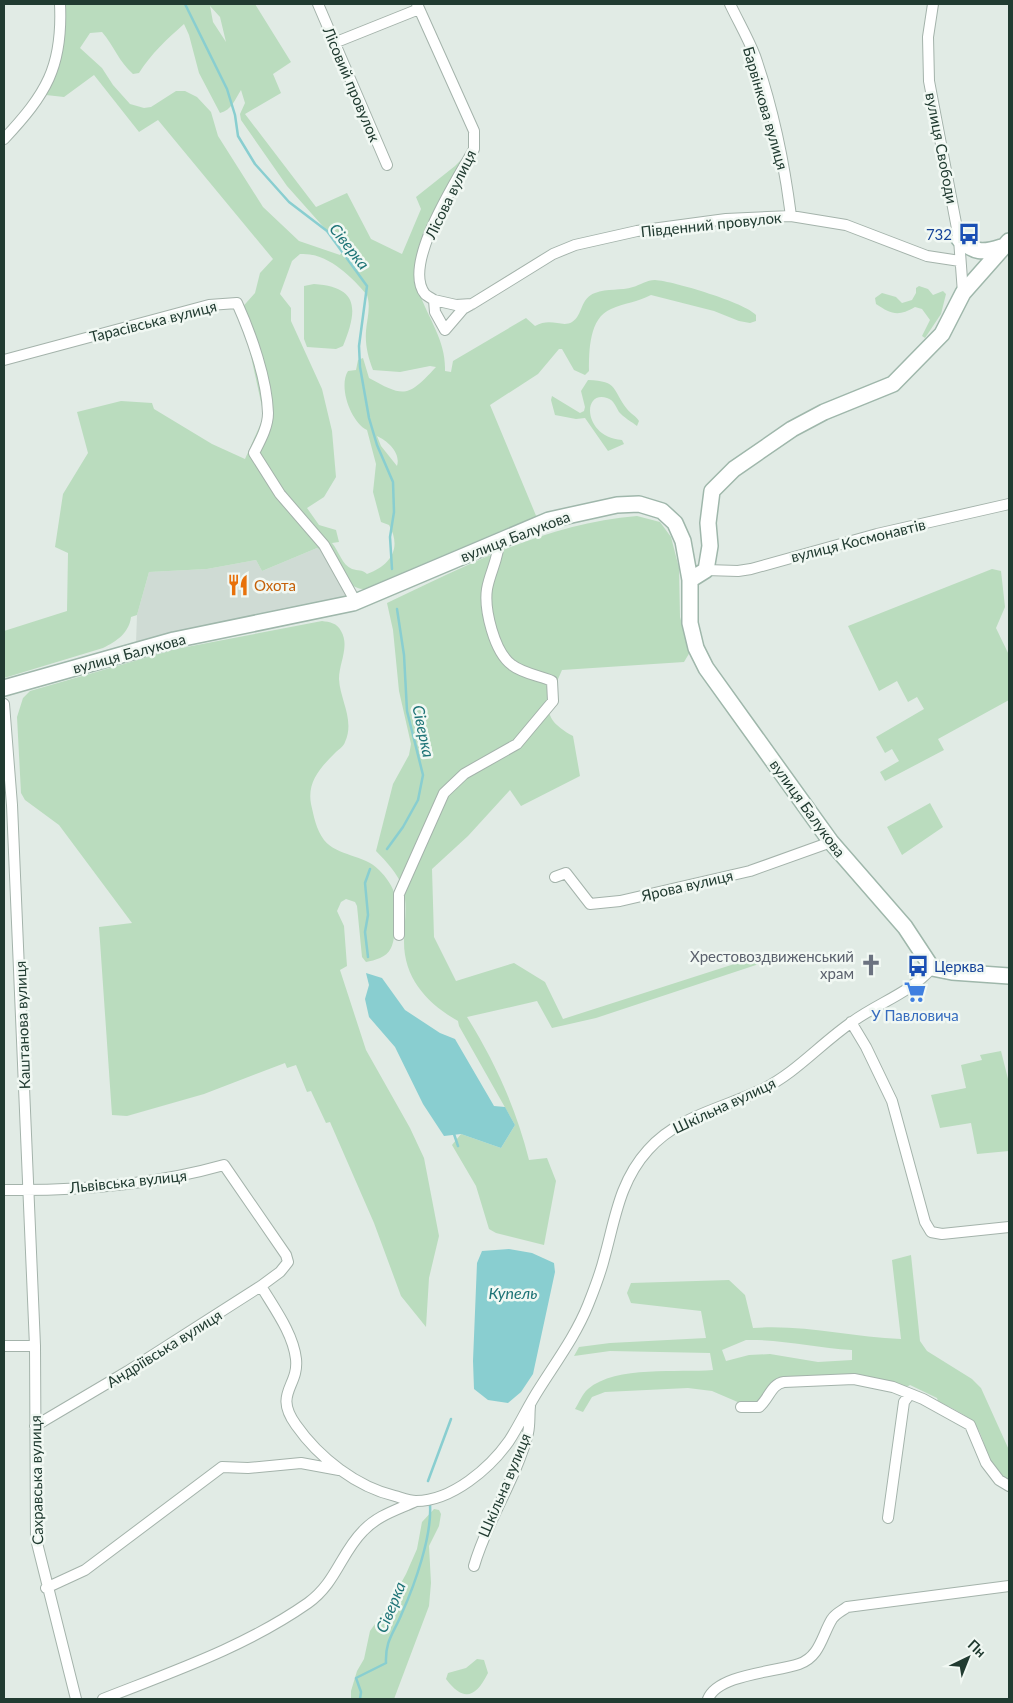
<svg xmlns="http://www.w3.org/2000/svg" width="1013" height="1703" font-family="Lato,sans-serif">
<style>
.built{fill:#cfdbd4}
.green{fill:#badcbe;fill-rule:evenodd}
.water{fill:#89ced0}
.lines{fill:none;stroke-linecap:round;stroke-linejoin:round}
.stream{stroke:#89ced0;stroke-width:2.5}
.street-casing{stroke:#a4b3ab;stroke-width:12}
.secondary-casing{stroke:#9fb7ab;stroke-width:18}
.street{stroke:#fff;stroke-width:10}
.secondary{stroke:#fff;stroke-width:15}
.labels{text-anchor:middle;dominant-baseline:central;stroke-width:5;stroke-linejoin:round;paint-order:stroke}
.street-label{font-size:15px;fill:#213b31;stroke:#f1f8f3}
.transit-label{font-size:15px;fill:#164399;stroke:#f1f8f3;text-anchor:end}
.food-label{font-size:15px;fill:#c56008;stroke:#f1f8f3;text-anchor:start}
.worship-label{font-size:15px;fill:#5b616d;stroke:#f1f8f3;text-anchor:end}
.shop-label{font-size:15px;fill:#366cbe;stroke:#f1f8f3}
.water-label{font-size:16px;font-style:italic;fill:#1d7376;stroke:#f1f8f3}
</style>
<rect width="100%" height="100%" fill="#e1ebe5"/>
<path class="built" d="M 317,548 L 322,551 L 349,598 L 136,643 L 137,615 L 149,572 L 207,569 L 256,560 L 262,571 Z"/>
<path class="green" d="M 65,4 L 255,4 L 291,62 L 273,74 L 281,93 L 245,114 L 316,207 L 347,193 L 371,239 L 402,254 L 421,209 L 416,197 L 455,166 L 472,149 C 450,185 403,248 419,292 C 429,320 446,341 445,371 L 451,372 L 453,361 L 526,318 L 535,326 C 551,317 562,328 572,322 C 583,315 580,298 595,293 C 607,288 621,291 633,287 C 640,285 647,280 655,280 C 673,281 746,303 756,315 L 756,321 L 750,323 L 739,321 L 714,311 L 651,295 C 638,302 624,303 611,309 C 589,318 589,351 589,371 L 585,375 L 574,370 L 562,349 L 559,349 L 538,374 L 490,405 L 537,518 L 515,525 L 364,589 C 348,590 332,563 322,551 L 317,548 L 262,571 L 256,560 L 207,569 L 149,572 L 137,615 L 131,617 C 129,633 117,641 103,648 L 4,678 L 4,631 L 67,611 L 68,553 L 55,547 L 63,494 L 88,453 L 77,412 L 121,401 L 152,403 L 154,409 L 212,444 L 245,459 L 264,416 L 247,338 L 238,312 L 255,293 L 260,273 L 273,259 L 158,120 L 139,132 L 94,75 L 64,97 L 46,95 L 59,67 ZM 210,6 L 220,17 L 226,42 L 213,22 ZM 184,24 L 189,35 L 199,73 L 220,113 C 232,110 235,99 241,90 L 245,103 L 240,114 L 241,120 L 287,186 L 344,250 L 340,255 L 299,241 L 263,207 L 218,136 L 211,112 L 197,97 L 185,91 L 176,91 L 151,107 L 144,108 L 130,104 L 113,85 L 102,68 L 80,48 L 90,33 L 102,32 C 114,46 119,62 133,74 L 139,73 C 151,54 167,39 184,24 ZM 300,254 C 327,252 352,277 367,295 C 371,307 367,319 366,331 C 365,345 368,357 373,370 L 400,372 L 430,366 L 436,367 C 408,397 405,398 369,378 L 363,358 L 358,360 L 356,370 L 348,371 C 338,387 351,422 367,430 L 376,464 L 373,492 L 381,522 L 389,525 C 402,548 391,565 367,574 C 362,569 358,571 352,569 C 342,565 339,551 332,543 L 339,542 L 336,530 L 319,525 L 307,508 L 324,497 L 336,477 L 332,431 L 322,389 L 291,321 L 291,308 L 280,294 L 292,261 ZM 377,436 C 388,441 401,453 397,466 L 381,446 Z
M 314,284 C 359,287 358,309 343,346 L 336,349 L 307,347 L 304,339 L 304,286 Z
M 919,286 L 928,289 L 933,295 L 943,291 L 946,294 L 941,314 L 925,338 L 922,336 L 930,320 L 922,309 L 915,307 C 898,317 891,314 876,304 L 875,298 L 882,293 L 896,297 L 902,303 L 912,300 L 916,293 L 916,288 Z
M 588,380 C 619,381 612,390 627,409 C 631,414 636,416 639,421 L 637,426 C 632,422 623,417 619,412 C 616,407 614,400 607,398 C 581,390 584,438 622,440 L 624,444 L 608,451 L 585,418 L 576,419 L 555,415 L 551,400 L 552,396 L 580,413 L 584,411 L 585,407 L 581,391 Z
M 637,516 L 660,522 L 671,537 L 679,568 L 680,617 L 690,652 L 684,662 L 562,670 C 549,701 536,716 573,736 L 580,776 L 521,806 L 510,790 L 468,836 L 432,869 L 434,937 L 456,981 L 514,963 L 545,982 L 563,1019 L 753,958 L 759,964 L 596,1018 L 552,1028 L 537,1001 L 467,1017 C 495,1062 516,1108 529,1160 L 547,1158 L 556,1181 L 544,1245 L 496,1233 L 489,1229 L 476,1186 L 452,1145 L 461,1134 L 501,1148 L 515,1125 L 459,1026 L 458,1021 C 428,1004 404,979 404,942 C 404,924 408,906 403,888 C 398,874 386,861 376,851 L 393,784 L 409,755 L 411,744 L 399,691 L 393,630 L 387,603 C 467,565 548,523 637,516 Z
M 992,569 L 1001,571 L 1005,607 L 996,628 L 1009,655 L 1009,700 L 938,739 L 944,750 L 885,781 L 880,772 L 899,761 L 892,749 L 885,753 L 876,737 L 924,709 L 917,697 L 908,702 L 897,681 L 879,691 L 848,626 Z
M 322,621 C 330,622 337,623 341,631 C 350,646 339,663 339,679 C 340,700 355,720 345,742 C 344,746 338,750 335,753 C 320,768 307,782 311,804 C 314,817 316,829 324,840 C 338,857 364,854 379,870 C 386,877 393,886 395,896 C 397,906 396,939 391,948 C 386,958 375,960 366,962 L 362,957 L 357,906 L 355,902 L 346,899 L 341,902 L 337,911 L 344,926 L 347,966 L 340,970 L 366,1050 L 410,1128 L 424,1158 L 439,1236 L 429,1278 L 426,1327 L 401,1296 L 374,1223 L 330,1122 L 326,1123 L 311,1091 L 307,1092 L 296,1065 L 287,1068 L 285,1063 L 204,1094 L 127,1116 L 112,1115 L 99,927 L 132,923 L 59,825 L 25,800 L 21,793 L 17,717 L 23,698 L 30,691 L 176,649 Z
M 930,803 L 943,827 L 902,855 L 887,827 Z
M 1001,1051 L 1009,1083 L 1009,1151 L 977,1154 L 971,1123 L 940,1128 L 931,1095 L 966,1088 L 961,1065 L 982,1060 L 980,1055 Z
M 911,1255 L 920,1341 L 927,1351 L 972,1379 L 981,1388 L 1009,1450 L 1009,1480 C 982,1464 988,1437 972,1421 C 963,1413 949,1407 938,1401 L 937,1398 L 910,1385 L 905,1388 L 854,1376 L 783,1379 L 758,1404 L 740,1403 L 712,1391 L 688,1388 L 605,1392 L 592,1397 L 583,1412 L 575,1409 C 579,1403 582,1394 588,1389 C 616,1365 679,1373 713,1370 L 710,1353 L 610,1351 L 574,1356 L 579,1347 L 610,1343 L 706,1338 L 701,1311 L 631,1303 L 627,1293 L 631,1283 L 729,1280 L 745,1295 L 753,1328 C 802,1324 851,1337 901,1339 L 892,1260 ZM 746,1340 C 781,1339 816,1348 852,1350 L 852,1360 L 818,1362 L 770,1354 L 749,1355 L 726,1361 L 722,1350 Z
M 434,1509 L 439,1510 L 441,1514 L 439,1526 L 429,1546 L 431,1583 L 429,1606 L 394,1699 L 351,1699 L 351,1691 L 357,1671 L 364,1659 L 370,1631 L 390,1603 L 406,1574 L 417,1549 L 422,1522 Z
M 477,1659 L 484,1660 L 488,1673 C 476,1697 464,1703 446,1679 L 448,1673 L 466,1668 Z"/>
<path class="water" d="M 366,973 L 382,978 L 405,1010 L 440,1033 L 455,1039 L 494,1106 L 505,1107 L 515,1125 L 501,1148 L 461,1134 L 444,1136 L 423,1104 L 395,1047 L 369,1017 L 365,999 L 369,985 Z
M 509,1249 L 532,1253 L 554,1263 L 555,1272 L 533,1374 L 521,1392 L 508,1403 L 488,1400 L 474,1389 L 473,1361 L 477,1263 L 482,1251 Z"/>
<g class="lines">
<path class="stream" d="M 185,4 L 227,89 L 235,115 L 238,136 L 255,164 L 289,202 L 327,231 L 367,286 L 359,346 L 360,367 L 369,418 L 377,445 L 393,482 L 394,512 L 390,537 L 392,569
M 387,849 L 403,827 L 418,800 L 423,775 L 407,711 L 404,655 L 397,609
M 368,957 L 365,932 L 368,915 L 365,883 L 370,869
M 454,1134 L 458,1146
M 428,1481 L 451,1419
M 360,1699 L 361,1692 L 356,1678 L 386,1663 C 385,1640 394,1633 402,1613 C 415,1584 432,1536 430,1505"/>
<g class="street-casing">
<path id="street" d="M 318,4 L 387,165
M 417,4 L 474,131 L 474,149 C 459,177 401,264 425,294 C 427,296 431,298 434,300
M 730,4 C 738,21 748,38 755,56 C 773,108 784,161 791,216
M 933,4 L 928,37 L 929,81 L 959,239 L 963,293
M 334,43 L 419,9
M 4,139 C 46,94 63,67 60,4
M 472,304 L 456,305 L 434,300 L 435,312 L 445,330 L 463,309 L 472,304 L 553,254 L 575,245 L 637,231 L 726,219 L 791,216 L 846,225 L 927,256 L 960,261
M 4,360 L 209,305 L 237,303 C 251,334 267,379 268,413 C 268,427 260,441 254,453 L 280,494 L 324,545 L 353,597 L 353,603
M 706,570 L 738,571 L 751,569 L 877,534 L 1009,504
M 4,704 L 12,805 L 35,1346 L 36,1539 L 76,1699
M 555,877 L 566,873 L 590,904 L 620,901 L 750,871 L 831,842
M 399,935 L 399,894 L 444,793 L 464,774 L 517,744 L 553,701 L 552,681 C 540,676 522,673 512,665 C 494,652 484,609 487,589 C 490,572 499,558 499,540
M 851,1022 L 866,1047 L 892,1101 L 925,1222 L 931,1232 L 942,1234 L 1009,1227
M 4,1190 C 78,1191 153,1185 224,1165 L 286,1255 L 288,1262 L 280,1272 L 261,1286 L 128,1371 L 35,1426
M 261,1286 C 274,1308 293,1333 296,1359 C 299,1387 273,1393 296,1425 C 319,1458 357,1487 395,1496 C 402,1498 410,1501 416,1501 C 452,1501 490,1468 509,1441 C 520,1424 528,1406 539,1389 C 556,1362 576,1335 588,1305 C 594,1290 600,1275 604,1259 C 615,1220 619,1182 648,1150 C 678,1116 721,1109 761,1090 C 796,1073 820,1044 852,1022 C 878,1003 910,993 932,968
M 4,1346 L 35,1346
M 741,1407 L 759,1407 C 769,1399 771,1384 784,1382 L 854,1379 L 893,1387 L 923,1399 L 970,1425 L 986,1463 L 999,1480 L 1009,1486
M 888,1518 L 904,1402 L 910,1394
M 474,1566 C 487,1520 516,1480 528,1433 C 530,1425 529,1415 530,1406
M 46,1588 L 85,1570 L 222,1467 L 248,1468 L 301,1463 L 339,1470
M 103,1699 C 174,1671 245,1647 308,1603 C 336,1583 341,1553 363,1531 C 378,1515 397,1510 416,1501
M 708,1699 C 718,1674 776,1672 799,1664 C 820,1657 822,1635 832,1619 C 836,1613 842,1611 847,1607 L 1009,1586"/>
</g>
<g class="secondary-casing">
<path id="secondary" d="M 959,239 C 974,253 983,253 1001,247
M 690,580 L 706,570 L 710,546 L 708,523 L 712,491 L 734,469 L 792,429 L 824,412 L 893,384 L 942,334 L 963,293 L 1009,241
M 4,688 L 174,640 L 353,603 L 549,520 L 617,505 L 639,504 L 662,511 L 675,523 L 683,541 L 690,580 L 690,623 L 696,648 L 706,668 L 831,842 L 905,927 L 932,968 L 952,972 L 1009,976"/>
</g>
<use href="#street" class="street"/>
<use href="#secondary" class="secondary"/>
</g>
<defs>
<g id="bus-bare" transform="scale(1.725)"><path d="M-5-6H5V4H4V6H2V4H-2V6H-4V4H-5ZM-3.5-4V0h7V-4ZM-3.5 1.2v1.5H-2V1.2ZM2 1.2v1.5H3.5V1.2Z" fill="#1a4fb4" stroke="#f1f8f3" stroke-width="2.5" paint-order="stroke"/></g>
<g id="restaurant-bare" transform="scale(1.725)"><path d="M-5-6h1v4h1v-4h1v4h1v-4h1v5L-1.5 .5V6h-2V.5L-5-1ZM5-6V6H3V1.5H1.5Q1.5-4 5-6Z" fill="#e8710a" stroke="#f1f8f3" stroke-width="2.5" paint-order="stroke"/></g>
<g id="church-bare" transform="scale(1.725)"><path d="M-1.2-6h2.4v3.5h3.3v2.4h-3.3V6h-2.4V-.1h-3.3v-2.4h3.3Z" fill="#6b7280" stroke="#f1f8f3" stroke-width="2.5" paint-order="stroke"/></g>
<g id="supermarket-bare" transform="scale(1.725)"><path d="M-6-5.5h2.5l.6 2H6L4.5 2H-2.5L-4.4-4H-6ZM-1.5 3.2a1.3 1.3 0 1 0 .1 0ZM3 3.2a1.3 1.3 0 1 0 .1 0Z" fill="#3f7fe0" stroke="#f1f8f3" stroke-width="2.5" paint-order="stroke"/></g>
</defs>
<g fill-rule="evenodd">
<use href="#bus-bare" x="969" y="234"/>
<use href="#restaurant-bare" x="238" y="585"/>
<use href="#church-bare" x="871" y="965"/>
<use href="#bus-bare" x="918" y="966"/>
<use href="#supermarket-bare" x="915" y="992"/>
</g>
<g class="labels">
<g class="street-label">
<text transform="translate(352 84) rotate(67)">Лісовий провулок</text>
<text transform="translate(766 108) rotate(74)">Барвінкова вулиця</text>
<text transform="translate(942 148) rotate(79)">вулиця Свободи</text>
<text transform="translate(450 194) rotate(-64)">Лісова вулиця</text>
<text transform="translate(711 224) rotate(-6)">Південний провулок</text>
<text transform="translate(153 321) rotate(-14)">Тарасівська вулиця</text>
<text transform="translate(515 536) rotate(-21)">вулиця Балукова</text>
<text transform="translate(858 540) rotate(-14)">вулиця Космонавтів</text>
<text transform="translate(129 653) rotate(-15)">вулиця Балукова</text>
<text transform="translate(808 808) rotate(54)">вулиця Балукова</text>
<text transform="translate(687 885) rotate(-13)">Ярова вулиця</text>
<text transform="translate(22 1025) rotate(-92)">Каштанова вулиця</text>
<text transform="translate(724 1105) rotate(-25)">Шкільна вулиця</text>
<text transform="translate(128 1181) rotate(-6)">Львівська вулиця</text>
<text transform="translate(164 1348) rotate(-32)">Андріївська вулиця</text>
<text transform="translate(36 1480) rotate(-91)">Сахравська вулиця</text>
<text transform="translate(504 1485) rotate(-67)">Шкільна вулиця</text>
</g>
<g class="transit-label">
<text x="952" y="234">732</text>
<text x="934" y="966" text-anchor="start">Церква</text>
</g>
<g class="food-label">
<text x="254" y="585">Охота</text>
</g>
<g class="worship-label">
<text x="854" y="956">Хрестовоздвиженський<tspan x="854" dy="17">храм</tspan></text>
</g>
<g class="shop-label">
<text x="915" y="1015">У Павловича</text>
</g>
<g class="water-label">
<text transform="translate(350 246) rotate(52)">Сіверка</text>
<text transform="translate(424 731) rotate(78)">Сіверка</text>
<text x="513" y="1292">Купель</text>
<text transform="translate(390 1607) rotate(-68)">Сіверка</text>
</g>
</g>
<rect width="1013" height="1703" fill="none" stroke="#213b31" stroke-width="10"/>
<g transform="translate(968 1658) rotate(43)" stroke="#f1f8f3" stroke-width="4" paint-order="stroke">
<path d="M0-4L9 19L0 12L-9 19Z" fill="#213b31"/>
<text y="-8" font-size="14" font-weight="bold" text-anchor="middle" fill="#213b31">Пн</text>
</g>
</svg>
